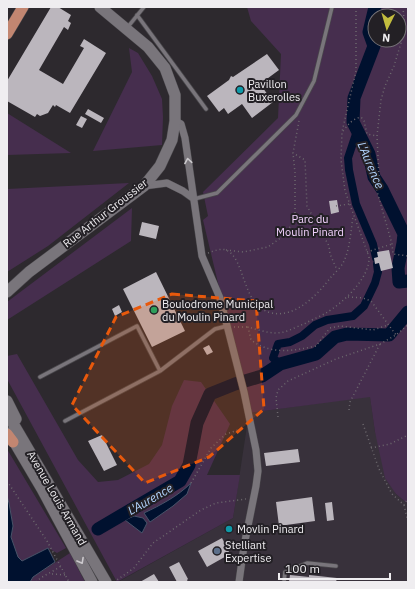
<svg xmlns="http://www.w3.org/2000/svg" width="415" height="589" font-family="'IBM Plex Sans',sans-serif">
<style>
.built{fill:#38313b}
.green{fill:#462e4e;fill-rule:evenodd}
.water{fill:#00112f;stroke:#485369}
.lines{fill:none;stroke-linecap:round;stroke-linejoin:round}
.canal{stroke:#00112f;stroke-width:8}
.river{stroke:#00112f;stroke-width:13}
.building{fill:#bbb6bd}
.service-casing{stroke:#49474b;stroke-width:5}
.minor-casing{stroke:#49474b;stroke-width:8}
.secondary-casing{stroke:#49474b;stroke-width:12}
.primary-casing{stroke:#49474b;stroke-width:12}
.path{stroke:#6d696e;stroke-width:1.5;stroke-dasharray:1 3;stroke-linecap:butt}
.service{stroke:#79757b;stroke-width:3.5}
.minor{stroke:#79757b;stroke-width:7}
.secondary{stroke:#79757b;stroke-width:11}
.primary{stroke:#c28671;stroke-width:11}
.oneway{stroke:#ccc9cd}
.marked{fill:#e8590c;fill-opacity:0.2;stroke:#e8590c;stroke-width:3;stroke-dasharray:8 5;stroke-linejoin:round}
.culture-dot{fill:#0f9aa8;stroke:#232025;stroke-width:1.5}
.leisure-dot{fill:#2e9e5b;stroke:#232025;stroke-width:1.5}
.service-dot{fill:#5c6f8a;stroke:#232025;stroke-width:1.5}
.labels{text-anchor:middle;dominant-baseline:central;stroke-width:4;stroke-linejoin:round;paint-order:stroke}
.poi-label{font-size:11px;fill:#efedf0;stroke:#232025;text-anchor:start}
.street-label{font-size:11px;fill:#efedf0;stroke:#232025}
.park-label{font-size:11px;fill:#f4d3ff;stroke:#232025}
.water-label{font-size:12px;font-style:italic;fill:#b3d5ff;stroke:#232025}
</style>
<rect width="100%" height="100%" fill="#2d292e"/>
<path class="built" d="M 370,396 L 375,432 L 396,494 L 408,504 L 408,582 L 118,582 L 233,518 L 249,413 Z"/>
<path class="green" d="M 247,7 L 408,7 L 408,504 L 396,494 L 385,478 L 375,432 L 370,397 L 249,413 L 203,220 L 208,216 L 203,192 L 278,118 L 281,54 L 251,21 ZM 375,16 L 399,16 L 399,40 L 375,40 Z
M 129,48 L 138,53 L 152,76 L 162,99 L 163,117 L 162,145 L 93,151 L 132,72 Z
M 7,113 L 71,153 L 7,155 Z
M 129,183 L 48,246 L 7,272 L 7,189 Z
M 132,208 L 131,241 L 7,320 L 7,302 Z
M 17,354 L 78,460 L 98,482 L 118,480 L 149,464 L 162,445 L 172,406 L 184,380 L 201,382 L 230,424 L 207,475 L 240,475 L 233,518 L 117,582 L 7,379 L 7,356 Z
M 7,449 L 66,548 L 57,553 L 48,548 L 22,561 L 18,557 L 11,537 L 13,526 L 9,503 L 7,496 Z
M 70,553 L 85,582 L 30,582 L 33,577 Z"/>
<path class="water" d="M 191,483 L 187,494 L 173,506 L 150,522 L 144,513 C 161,505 178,496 191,483 Z
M 7,496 L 9,503 L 13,526 L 11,537 L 18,557 L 22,561 L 48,548 L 55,562 L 33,577 L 30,582 L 7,582 Z
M 134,516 L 143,518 L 147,523 L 142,533 L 125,520 Z"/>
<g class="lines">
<path class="canal" d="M 357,131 L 348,158 L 349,170 L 356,204 L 373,244 L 376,258
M 280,364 L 273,358 L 278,344 L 290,342 L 302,336 L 315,325 L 327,320 L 353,316 L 364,306 L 375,283 L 378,272 L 377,264"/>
<path class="river" d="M 375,7 L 369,32 L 374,46 L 354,98 L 353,122 L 369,154 L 374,177 L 382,189 L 404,234 L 403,243 L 398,268 L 399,282 L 408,281
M 98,529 L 180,481 L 189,465 L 197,423 L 210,394 L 235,384 L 262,376 L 280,364 L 316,354 L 335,337 L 347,334 L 389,335 L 408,312"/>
</g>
<path class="building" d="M 51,7 L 58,7 L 71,15 L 68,21 L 71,23 L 68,30 L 64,27 L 39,70 L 63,84 L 84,48 L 80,46 L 84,39 L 106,53 L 70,113 L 56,105 L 55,107 L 53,105 L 48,113 L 40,116 L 37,114 L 35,117 L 7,101 L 7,81 Z
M 267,54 L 279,70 L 260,84 L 273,102 L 252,118 L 242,104 L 228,114 L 224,108 L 219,112 L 207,96 L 229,80 L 231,76 L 233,77 Z
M 88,109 L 104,118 L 101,123 L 85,114 Z
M 81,116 L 87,119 L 82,128 L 76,125 Z
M 337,200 L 339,212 L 331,214 L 329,201 Z
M 142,222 L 159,226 L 156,239 L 139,235 Z
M 389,250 L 393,268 L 381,271 L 379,263 L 375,264 L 374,258 L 378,257 L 377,252 Z
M 156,272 L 185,331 L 152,347 L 123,289 Z
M 119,305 L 122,312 L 115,316 L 112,309 Z
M 209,345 L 213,352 L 207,355 L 203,348 Z
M 102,435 L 117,465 L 104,471 L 88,441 Z
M 298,449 L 300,462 L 266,466 L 264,453 Z
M 312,497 L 315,521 L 279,526 L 276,502 Z
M 332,502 L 334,520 L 327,521 L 325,503 Z
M 222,538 L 230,554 L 207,567 L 198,551 Z
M 179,562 L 188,579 L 187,580 L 188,582 L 177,582 L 169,567 Z
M 154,574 L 159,582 L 140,582 Z
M 290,575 L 309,577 L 309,575 L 337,578 L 336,582 L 289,582 Z"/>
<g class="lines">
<g class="service-casing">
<path id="service" d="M 137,15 L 206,109
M 127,28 L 144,7
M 194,199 L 217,193 L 296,115 L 314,81 L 332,7
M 40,377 L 137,326 L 160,371
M 65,421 L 160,371 L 215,329 L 227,326
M 284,582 L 285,572 L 307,563 L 336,566"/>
</g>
<g class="minor-casing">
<path id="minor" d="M 175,121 L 181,124 L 185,138 L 202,256 L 220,298 L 244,392 L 256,450 L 258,471 L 256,486 L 244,546 L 239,582
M 144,186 L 167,183 L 183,191 L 194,199"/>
</g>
<g class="secondary-casing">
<path id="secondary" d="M 7,292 L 29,272 L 144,186 L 160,166 L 172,140 L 175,121 L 175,95 L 165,68 L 148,47 L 100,7
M 7,401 L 16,419
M 7,413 L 106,582
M 9,433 L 42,489 L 92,582"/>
</g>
<g class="primary-casing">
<path id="primary" d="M 7,34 L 23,7
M 7,434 L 13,442"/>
</g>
<path class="path" d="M 356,7 L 356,71 L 342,132 L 341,160 L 345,191 L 369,257 C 370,278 343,303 326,313 C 319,317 311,320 304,324 C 298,326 291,330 284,332 C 272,335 259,330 248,327 L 251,340 C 271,355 293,351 316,346 L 330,328 L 340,326 L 373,330 L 388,325
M 403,7 L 404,20 L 401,43 L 394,66 L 385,86 L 381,100 L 377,136 L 379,178 L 375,184 L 392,244 L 393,254 L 408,256
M 299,121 L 293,153 L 305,160 L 307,206 L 329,246 L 330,254 L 337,270
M 343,131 C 348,125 352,119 361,117 L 364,121 L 367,134 L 377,136
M 336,206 L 349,204
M 226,250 L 243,252 L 268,247 L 286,234 L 295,217 L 295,173 L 293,153
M 367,252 L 392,244
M 208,253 C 214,251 220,248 226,250 C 246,258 241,307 272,313 C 296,318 318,294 331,277 C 335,273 340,268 343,263 C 350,250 351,230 353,216
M 348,297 L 363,298 L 371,301 L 396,335
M 234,327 L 248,327
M 349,410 L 350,402 L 380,344
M 278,417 L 276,398 L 278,390 L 288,381 L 336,359 L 380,344 L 396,335 L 408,325
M 363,424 L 379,469 L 392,494 L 404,505 L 408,498
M 371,448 L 390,444 L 408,435
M 7,481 L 47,541 L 69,582
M 191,483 L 211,448 L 226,434 L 244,428
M 404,505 L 408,522
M 52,574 L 66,575
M 36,582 C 43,575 53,572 61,566
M 114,582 L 134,568 L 153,543 L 201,510 L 216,503 L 246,499"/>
<use href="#service" class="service"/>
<use href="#minor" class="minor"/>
<use href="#secondary" class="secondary"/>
<use href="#primary" class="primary"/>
</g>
<defs><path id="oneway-chevron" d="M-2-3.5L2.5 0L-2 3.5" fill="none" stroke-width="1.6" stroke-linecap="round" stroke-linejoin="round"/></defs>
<g class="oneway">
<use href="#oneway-chevron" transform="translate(188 161) rotate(-99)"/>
<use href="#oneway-chevron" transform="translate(81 561) rotate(61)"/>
</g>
<path class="marked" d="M 172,294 L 256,301 L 264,409 L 209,457 L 145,483 L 72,405 L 116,317 Z"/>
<g class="culture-dot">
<circle cx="240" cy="90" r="4"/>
<circle cx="229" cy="529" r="4"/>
</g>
<circle class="leisure-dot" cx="154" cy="310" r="4"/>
<circle class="service-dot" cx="217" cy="551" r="4"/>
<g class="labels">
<g class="poi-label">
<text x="248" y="84">Pavillon<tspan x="248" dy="13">Buxerolles</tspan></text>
<text x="162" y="304">Boulodrome Municipal<tspan x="162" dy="13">du Moulin Pinard</tspan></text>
<text x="237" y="529">Movlin Pinard</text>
<text x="225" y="545">Stelliant<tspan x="225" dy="13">Expertise</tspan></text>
</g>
<g class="street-label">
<text transform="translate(105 213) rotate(-38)">Rue Arthur Groussier</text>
<text transform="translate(57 498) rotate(60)">Avenue Louis Armand</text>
</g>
<g class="park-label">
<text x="310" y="219">Parc du<tspan x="310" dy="13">Moulin Pinard</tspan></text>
</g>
<g class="water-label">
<text transform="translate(371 165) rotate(67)">L'Aurence</text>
<text transform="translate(150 499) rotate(-30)">L'Aurence</text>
</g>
</g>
<rect width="415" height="589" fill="none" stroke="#efedf0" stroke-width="16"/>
<g transform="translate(387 28) rotate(185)"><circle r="19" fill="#232025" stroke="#757276"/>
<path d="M0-3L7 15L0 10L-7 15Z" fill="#c3bd3e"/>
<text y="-6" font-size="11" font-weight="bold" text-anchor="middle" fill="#efedf0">N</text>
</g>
<path d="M279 573v6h111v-6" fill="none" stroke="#efedf0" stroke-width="2"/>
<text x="285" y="573" font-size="12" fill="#efedf0" stroke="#232025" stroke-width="3" paint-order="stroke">100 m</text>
</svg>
